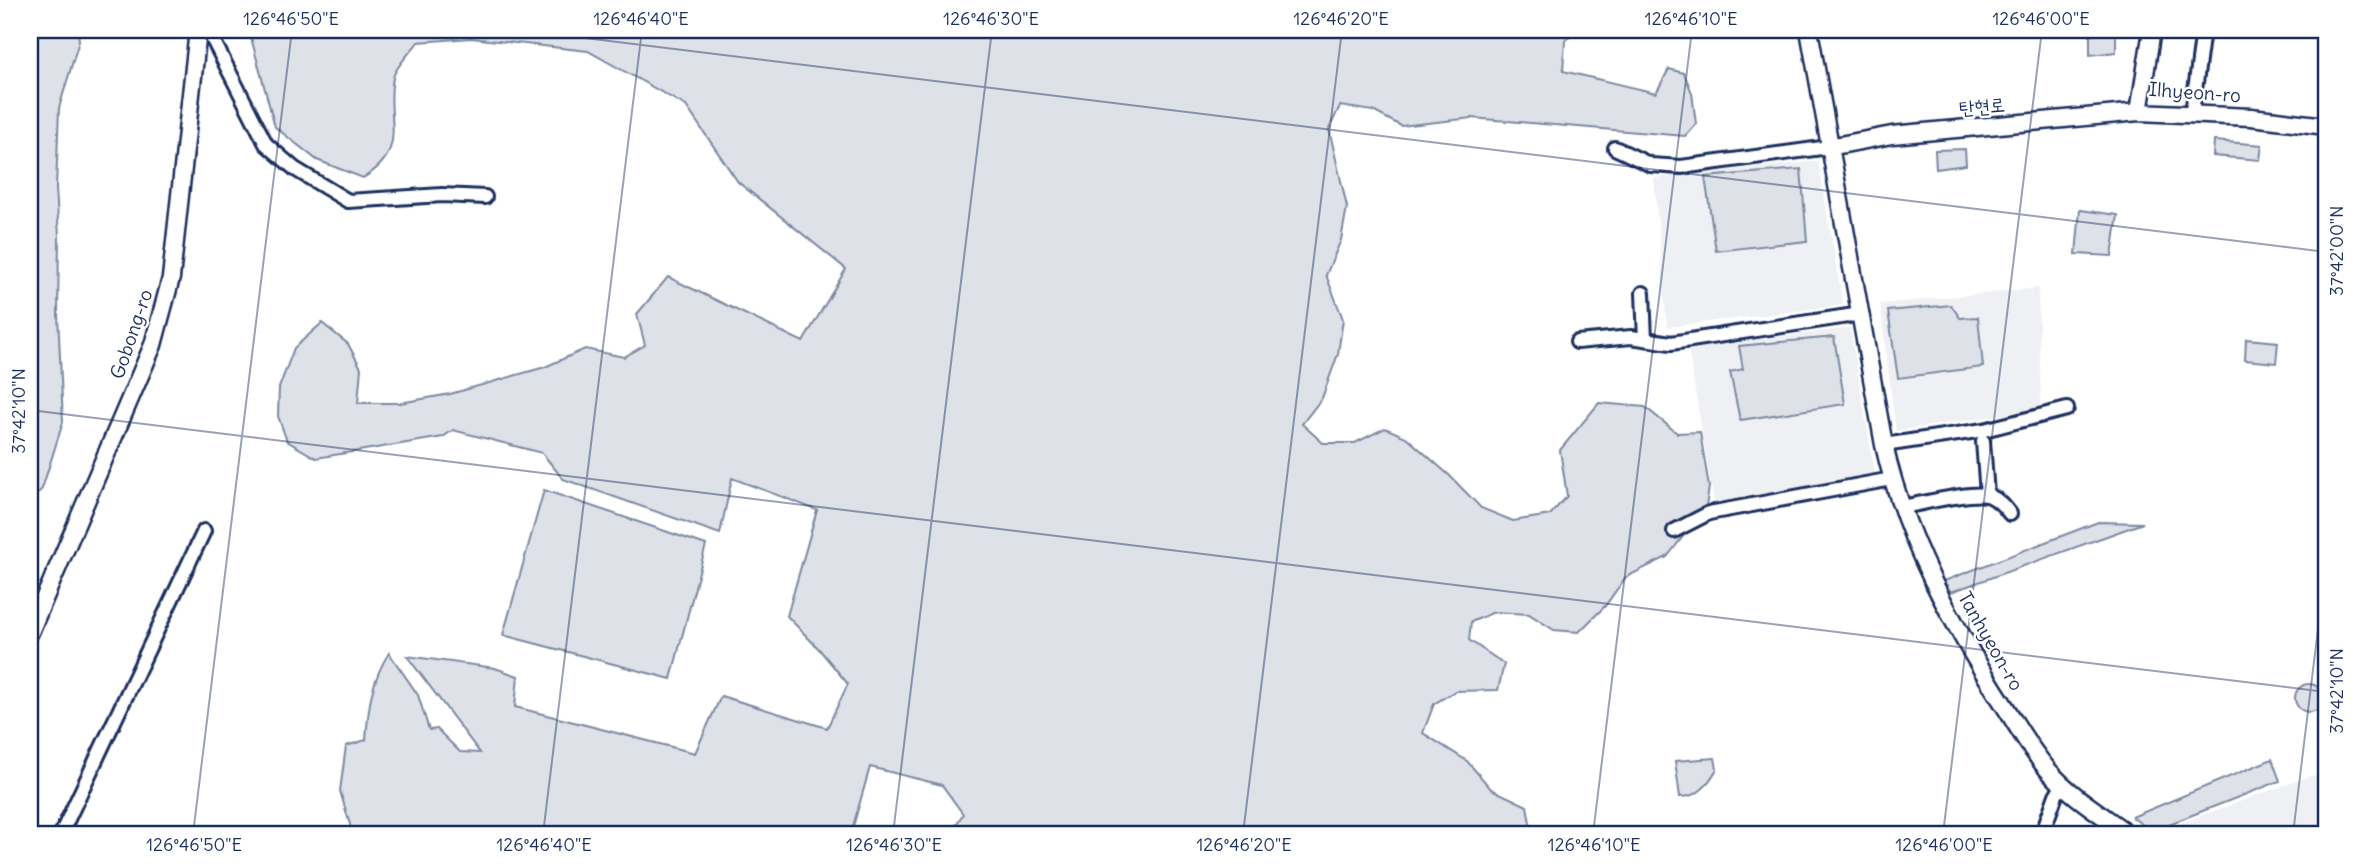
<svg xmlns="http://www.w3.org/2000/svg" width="2356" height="864" font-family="Delius,'Poor Story',sans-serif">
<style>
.built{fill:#eff0f4}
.green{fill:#dee1e7;stroke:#7c88a2;stroke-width:2}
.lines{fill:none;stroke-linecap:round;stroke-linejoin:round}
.minor-casing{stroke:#1b2f5e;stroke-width:18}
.major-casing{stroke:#1b2f5e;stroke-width:21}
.minor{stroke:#fff;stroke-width:12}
.major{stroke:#fff;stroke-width:16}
.ticks{fill:none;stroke:#1b2f5e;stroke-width:2;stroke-opacity:0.45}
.labels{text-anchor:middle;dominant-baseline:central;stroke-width:5;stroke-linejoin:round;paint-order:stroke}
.street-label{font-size:19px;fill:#1b2f5e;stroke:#fff}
.neatline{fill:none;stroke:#1b2f5e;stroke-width:2.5}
.ticks-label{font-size:18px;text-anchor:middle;fill:#1b2f5e}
</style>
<rect width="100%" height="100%" fill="#fff"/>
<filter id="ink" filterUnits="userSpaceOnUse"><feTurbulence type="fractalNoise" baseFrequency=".0143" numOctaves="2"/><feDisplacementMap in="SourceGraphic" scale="14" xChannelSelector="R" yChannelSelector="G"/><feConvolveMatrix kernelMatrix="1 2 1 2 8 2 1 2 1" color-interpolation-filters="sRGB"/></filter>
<g filter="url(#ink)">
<path class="built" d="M 1818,161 L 1843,305 L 1667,327 L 1654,178 Z
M 2038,288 L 2041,409 L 1896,431 L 1880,304 Z
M 1850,328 L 1875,475 L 1714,502 L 1688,348 Z
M 2326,774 L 2326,834 L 2154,833 L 2310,776 Z"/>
<path class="green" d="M 30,30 L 78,30 L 79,41 L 59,108 L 56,188 L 59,236 L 58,314 L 63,422 L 42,489 L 30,501 Z
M 249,30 L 1581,30 L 1565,40 L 1563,71 L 1656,93 L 1669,69 L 1684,73 L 1692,93 L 1696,124 L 1685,136 L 1472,118 L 1401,126 L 1373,111 L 1340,106 L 1329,129 L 1347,207 L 1341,240 L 1326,275 L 1343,319 L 1338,354 L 1322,398 L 1302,424 L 1323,443 L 1355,443 L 1385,428 L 1406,437 L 1450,476 L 1481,508 L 1513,521 L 1550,515 L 1567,496 L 1560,450 L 1599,403 L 1645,407 L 1677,433 L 1700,432 L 1709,487 L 1706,507 L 1667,557 L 1626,577 L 1605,606 L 1579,632 L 1554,630 L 1529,614 L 1494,612 L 1471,622 L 1469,640 L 1504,664 L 1498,690 L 1455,691 L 1434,704 L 1423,733 L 1467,761 L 1491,789 L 1527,806 L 1532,834 L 950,834 L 963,814 L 942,785 L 870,767 L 852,830 L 863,834 L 349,834 L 351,828 L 340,791 L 346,746 L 366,740 C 368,710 371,680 389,653 L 418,695 L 429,730 L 437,729 L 460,752 L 480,753 L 407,656 L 495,668 L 518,676 L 515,707 L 695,753 L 721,696 L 827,728 L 848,684 L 819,649 L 787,616 L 817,510 L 732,478 L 720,534 L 563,479 L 542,453 L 453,430 L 443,437 L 316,458 L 287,441 L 278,416 L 279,388 L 294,348 L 322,323 L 348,344 L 361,368 L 358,403 L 400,403 L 450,394 L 545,367 L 585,349 L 624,357 L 645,345 L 637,314 L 668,277 L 803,342 L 846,269 L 738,182 L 686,106 L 588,51 L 471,38 L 418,42 C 411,52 395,67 393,78 C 385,120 410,150 363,178 L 317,160 L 275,127 Z
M 2116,33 L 2116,52 L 2090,55 L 2090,34 Z
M 2214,141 L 2262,145 L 2260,160 L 2213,156 Z
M 1965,149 L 1966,165 L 1936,169 L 1935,150 Z
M 1801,169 L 1807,241 L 1716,251 L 1705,177 Z
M 2080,210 L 2118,215 L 2112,256 L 2076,254 Z
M 1951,305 L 1960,318 L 1978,317 L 1983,367 L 1898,378 L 1888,311 Z
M 1834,337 L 1845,404 L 1740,420 L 1730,372 L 1743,369 L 1739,346 Z
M 2246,339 L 2278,342 L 2276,363 L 2245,360 Z
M 544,490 L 706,545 L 671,679 L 503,635 Z
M 2098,522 L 2143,523 L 1951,592 L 1944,581 Z
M2295 698a14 14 0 1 1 28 0a14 14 0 1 1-28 0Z
M 1715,758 L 1717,769 C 1707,785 1700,797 1680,797 L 1675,761 Z
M 2272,759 L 2280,781 L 2151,831 L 2132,817 Z"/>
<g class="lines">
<g class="minor-casing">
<path id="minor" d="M 208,30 L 266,144 L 295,169 L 348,201 L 442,195 L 485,197
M 2192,113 L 2203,30
M 1615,148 L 1651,165 L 1681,167 L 1829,147
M 1643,293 L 1645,339
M 1577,342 L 1631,337 L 1671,343 L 1861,314
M 1983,441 L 1987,495
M 1884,445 L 1984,430 L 2067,409
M 1902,507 C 1921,504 1974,490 1990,496 C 1999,500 2004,506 2010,514
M 1674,531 L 1709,513 L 1892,479
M 61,834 L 204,531
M 2042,834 L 2056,795 L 2063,784"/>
</g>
<g class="major-casing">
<path id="major" d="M 1809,30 L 1884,445 C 1905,539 1952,624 2004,705 C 2018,727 2031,751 2049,771 C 2071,796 2101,814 2128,834
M 2139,112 L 2152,30
M 1829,147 L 1892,135 L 2139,112 L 2251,117 L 2326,126
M 30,632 L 153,345 L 171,278 L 198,30"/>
</g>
<use href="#minor" class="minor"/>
<use href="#major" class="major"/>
</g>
</g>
<path class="ticks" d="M 520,30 L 2326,252M 30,410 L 2326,692M 193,834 L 292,30M 543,834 L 642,30M 893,834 L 992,30M 1243,834 L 1342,30M 1593,834 L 1692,30M 1943,834 L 2042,30M 2293,834 L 2326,563"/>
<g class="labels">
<g class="street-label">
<text transform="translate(2195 92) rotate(4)">Ilhyeon-ro</text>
<text transform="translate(1982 106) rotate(-5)">탄현로</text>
<text transform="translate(131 334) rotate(-71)">Gobong-ro</text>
<text transform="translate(1991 641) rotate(60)">Tanhyeon-ro</text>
</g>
</g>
<rect width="2356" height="864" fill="none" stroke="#fff" stroke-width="77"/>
<rect x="38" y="38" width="2280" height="788" class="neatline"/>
<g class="ticks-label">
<text x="291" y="25">126°46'50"E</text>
<text x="641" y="25">126°46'40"E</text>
<text x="991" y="25">126°46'30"E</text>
<text x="1341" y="25">126°46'20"E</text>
<text x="1691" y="25">126°46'10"E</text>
<text x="2041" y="25">126°46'00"E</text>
<text transform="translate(2337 251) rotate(-90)" y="6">37°42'00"N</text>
<text transform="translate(19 411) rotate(-90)" y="6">37°42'10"N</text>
<text transform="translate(2337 691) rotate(-90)" y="6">37°42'10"N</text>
<text x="194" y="851">126°46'50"E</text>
<text x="544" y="851">126°46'40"E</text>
<text x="894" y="851">126°46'30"E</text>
<text x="1244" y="851">126°46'20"E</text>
<text x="1594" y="851">126°46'10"E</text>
<text x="1944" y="851">126°46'00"E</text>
</g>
</svg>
